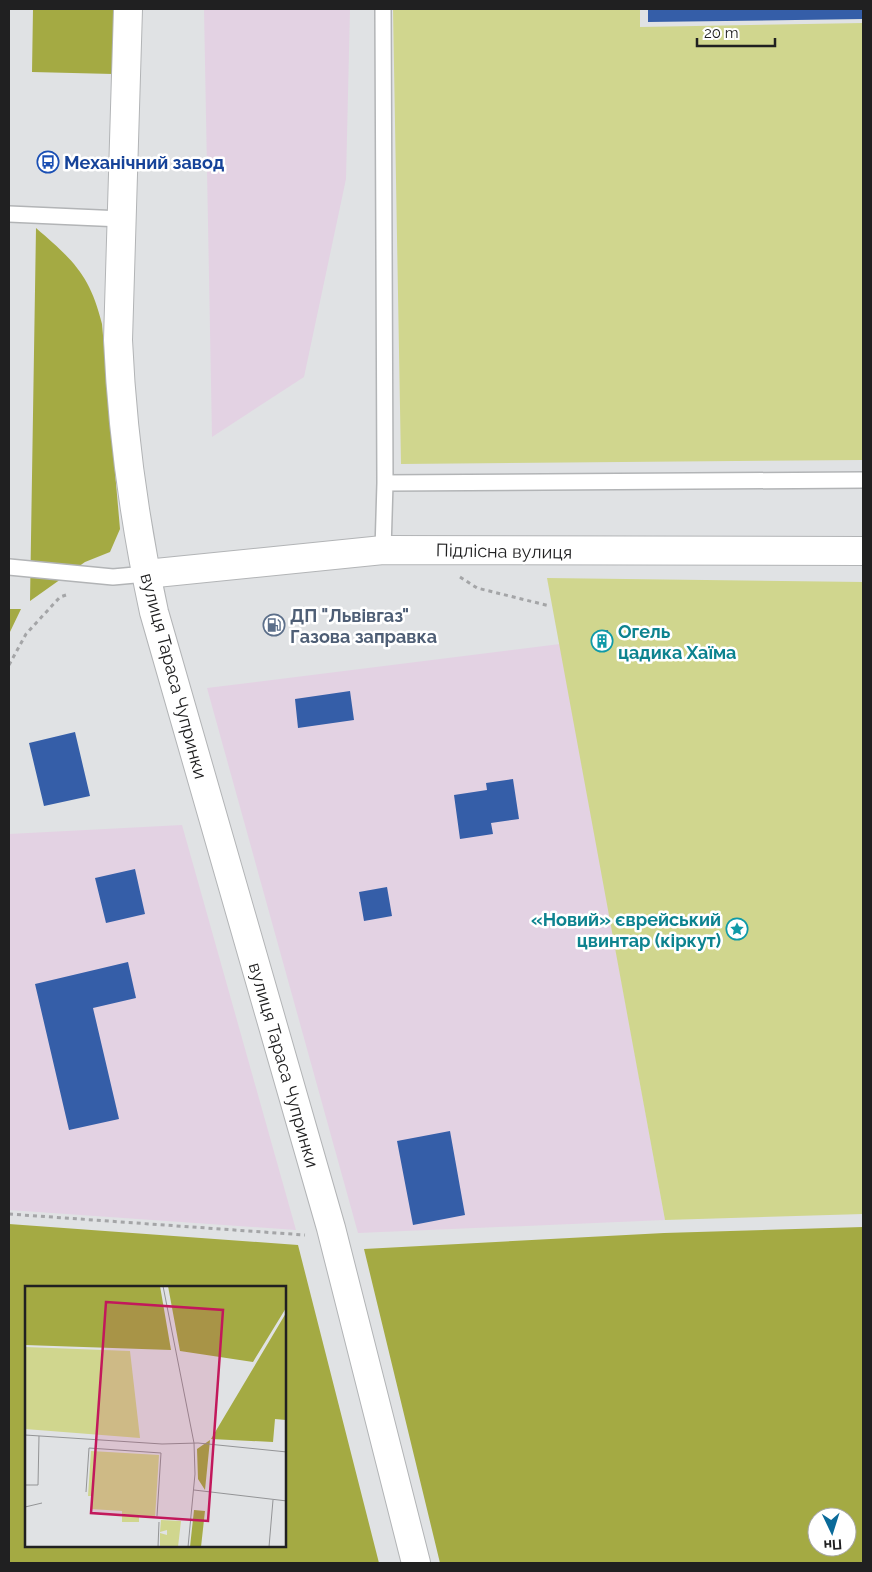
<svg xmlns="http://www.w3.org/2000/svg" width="872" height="1572" font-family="Raleway,sans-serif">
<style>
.commercial{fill:#e3d2e3}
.green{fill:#d0d68e}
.forest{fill:#a4aa43;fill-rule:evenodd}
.building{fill:#355ea8}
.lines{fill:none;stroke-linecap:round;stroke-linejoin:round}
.lane-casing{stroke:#b2b4b6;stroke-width:18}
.street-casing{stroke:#b2b4b6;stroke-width:30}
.secondary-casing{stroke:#b2b4b6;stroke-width:30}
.path{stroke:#a4a5a7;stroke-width:3;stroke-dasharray:4 4;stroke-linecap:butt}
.lane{stroke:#fff;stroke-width:15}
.street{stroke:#fff;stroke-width:28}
.secondary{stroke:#fff;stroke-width:28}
.labels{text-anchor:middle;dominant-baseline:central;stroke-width:5;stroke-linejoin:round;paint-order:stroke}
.transit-label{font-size:18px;font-weight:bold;fill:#164399;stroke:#fff;text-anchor:start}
.street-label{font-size:18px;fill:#202021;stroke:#fff}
.service-label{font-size:18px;font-weight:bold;fill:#4e5e75;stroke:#fff;text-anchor:start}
.culture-label{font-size:18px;font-weight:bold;fill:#0d838f;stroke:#fff;text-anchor:start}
.inset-road{fill:none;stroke:#939496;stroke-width:1}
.view{fill:#c2185b;fill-opacity:0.15;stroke:#c2185b;stroke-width:2.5}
.inset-edge{fill:none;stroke:#202021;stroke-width:2.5}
</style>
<rect width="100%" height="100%" fill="#e0e2e4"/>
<path class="commercial" d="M 204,9 L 350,9 L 346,179 L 304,377 L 212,437 Z
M 560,644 L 665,1220 L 358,1233 L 207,688 Z
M 182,825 L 296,1230 L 9,1210 L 9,834 Z"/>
<path class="green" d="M 393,9 L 640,9 L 640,27 L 863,23 L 863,460 L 401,464 Z
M 547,578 L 863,582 L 863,1214 L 665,1220 Z"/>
<path class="forest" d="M 33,9 L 115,9 L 113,74 L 32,72 Z
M 36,228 C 73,260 90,275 102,324 L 120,529 L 110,552 L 85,562 L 30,601 Z
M 9,609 L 21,609 L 9,634 Z
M 9,1224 L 298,1245 L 379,1563 L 9,1563 ZM 26,1287 L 285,1287 L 285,1546 L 26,1546 Z
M 863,1227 L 863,1563 L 440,1563 L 364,1249 L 664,1233 ZM 817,1517 L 847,1517 L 847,1547 L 817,1547 Z"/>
<path class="building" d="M 648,9 L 863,9 L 863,19 L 648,22 Z
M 608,630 L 610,649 L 596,651 L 594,633 Z
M 350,691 L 354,720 L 298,728 L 295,699 Z
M 75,732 L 90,796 L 44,806 L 29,743 Z
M 513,779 L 519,819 L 491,823 L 493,834 L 460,839 L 454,795 L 487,790 L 486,783 Z
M 135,869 L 145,914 L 106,923 L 95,878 Z
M 387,887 L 392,916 L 364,921 L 359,892 Z
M 128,962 L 136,998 L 93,1008 L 119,1119 L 69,1130 L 35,984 Z
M 450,1131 L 465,1215 L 413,1225 L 397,1141 Z"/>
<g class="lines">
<g class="lane-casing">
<path id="lane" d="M 383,9 L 385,483 L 863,480
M 9,214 L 122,219
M 383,550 L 385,483
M 9,567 L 113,577 L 146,574"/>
</g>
<g class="street-casing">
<path id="street" d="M 146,574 L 383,550 L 863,551"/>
</g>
<g class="secondary-casing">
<path id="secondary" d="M 128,9 L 118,340 C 122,430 135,524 154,612 L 331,1228 L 416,1563"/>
</g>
<path class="path" d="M 460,577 L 477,588 L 550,606
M 9,665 L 26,634 L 60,597 L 66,595
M 9,1214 L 305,1235"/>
<use href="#lane" class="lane"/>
<use href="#street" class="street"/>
<use href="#secondary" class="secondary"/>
</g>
<defs>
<g id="bus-ring" transform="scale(1.125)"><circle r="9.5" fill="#fff" stroke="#1a4fb4" stroke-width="1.5"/><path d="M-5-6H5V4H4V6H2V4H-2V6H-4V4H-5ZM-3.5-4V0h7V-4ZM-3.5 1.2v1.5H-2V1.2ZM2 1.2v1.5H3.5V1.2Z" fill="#1a4fb4"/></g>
<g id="fuel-ring" transform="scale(1.125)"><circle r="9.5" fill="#fff" stroke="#5c6f8a" stroke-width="1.5"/><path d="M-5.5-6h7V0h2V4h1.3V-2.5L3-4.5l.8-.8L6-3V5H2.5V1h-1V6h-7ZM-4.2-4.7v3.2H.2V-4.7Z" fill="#5c6f8a"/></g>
<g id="building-ring" transform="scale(1.125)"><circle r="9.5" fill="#fff" stroke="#0f9aa8" stroke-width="1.5"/><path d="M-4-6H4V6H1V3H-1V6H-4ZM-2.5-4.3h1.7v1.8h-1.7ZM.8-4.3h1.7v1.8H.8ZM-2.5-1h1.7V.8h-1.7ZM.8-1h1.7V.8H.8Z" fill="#0f9aa8"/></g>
<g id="sight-ring" transform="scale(1.125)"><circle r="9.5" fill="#fff" stroke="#0f9aa8" stroke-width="1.5"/><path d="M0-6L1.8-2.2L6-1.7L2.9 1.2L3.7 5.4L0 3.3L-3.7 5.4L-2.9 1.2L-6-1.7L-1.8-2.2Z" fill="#0f9aa8"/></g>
</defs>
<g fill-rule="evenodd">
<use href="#bus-ring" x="48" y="162"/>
<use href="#fuel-ring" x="274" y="625"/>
<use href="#building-ring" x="602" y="641"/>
<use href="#sight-ring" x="737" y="929"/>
</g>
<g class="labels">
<g class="transit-label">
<text x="64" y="162">Механічний завод</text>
</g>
<g class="street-label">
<text transform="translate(504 551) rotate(1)">Підлісна вулиця</text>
<text transform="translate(174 676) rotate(75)">вулиця Тараса Чупринки</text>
<text transform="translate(284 1065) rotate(74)">вулиця Тараса Чупринки</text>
</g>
<g class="service-label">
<text x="290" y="615">ДП "Львівгаз"<tspan x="290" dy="21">Газова заправка</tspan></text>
</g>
<g class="culture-label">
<text x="618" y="631">Огель<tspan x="618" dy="21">цадика Хаїма</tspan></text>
<text x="721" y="919" text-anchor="end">«Новий» єврейський<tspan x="721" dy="21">цвинтар (кіркут)</tspan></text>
</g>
</g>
<g transform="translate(25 1286)">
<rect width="261" height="261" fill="#e0e2e4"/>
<path d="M 0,61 L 105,65 L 115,152 L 0,143 ZM 66,165 L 134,169 L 130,232 L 114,231 L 114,236 L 97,236 L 97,225 L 66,223 L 66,210 L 63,210 ZM 136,234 L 156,235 L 153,261 L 135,261 L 135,247 L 142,249 L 142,244 L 135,246 Z" fill="#d0d68e"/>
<path d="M 0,0 L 135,0 L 146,64 L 0,59 ZM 143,0 L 261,0 L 261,22 L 228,76 L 155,65 ZM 261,27 L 261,134 L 250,133 L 248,156 L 186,153 ZM 185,154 L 180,204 L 173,193 L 172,163 ZM 169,224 L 180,225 L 176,261 L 165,261 Z" fill="#a4aa43"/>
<path class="inset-road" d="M 138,0 L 169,157 L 170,188 L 163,261M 0,149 L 137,158 L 173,157 L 262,166M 0,199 L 13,199 L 14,150M 169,204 L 262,215M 61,206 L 64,162 L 136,167 L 132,230M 0,221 L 17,217M 133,261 L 134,236M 244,261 L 248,214"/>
<path class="view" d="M 81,16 L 198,24 L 183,235 L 66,227 Z"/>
<rect width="261" height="261" class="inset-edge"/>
</g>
<rect width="872" height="1572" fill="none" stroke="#202021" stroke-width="20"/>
<g transform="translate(832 1532) rotate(176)"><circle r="24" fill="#ffffff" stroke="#a6a6a6"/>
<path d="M0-4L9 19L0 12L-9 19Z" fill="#0a6a99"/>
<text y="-8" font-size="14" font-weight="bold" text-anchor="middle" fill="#202021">Пн</text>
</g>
<path d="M697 38v8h78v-8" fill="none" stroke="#202021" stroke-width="2.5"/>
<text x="704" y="38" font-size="15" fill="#202021" stroke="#ffffff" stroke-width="4" paint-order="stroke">20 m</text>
</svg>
